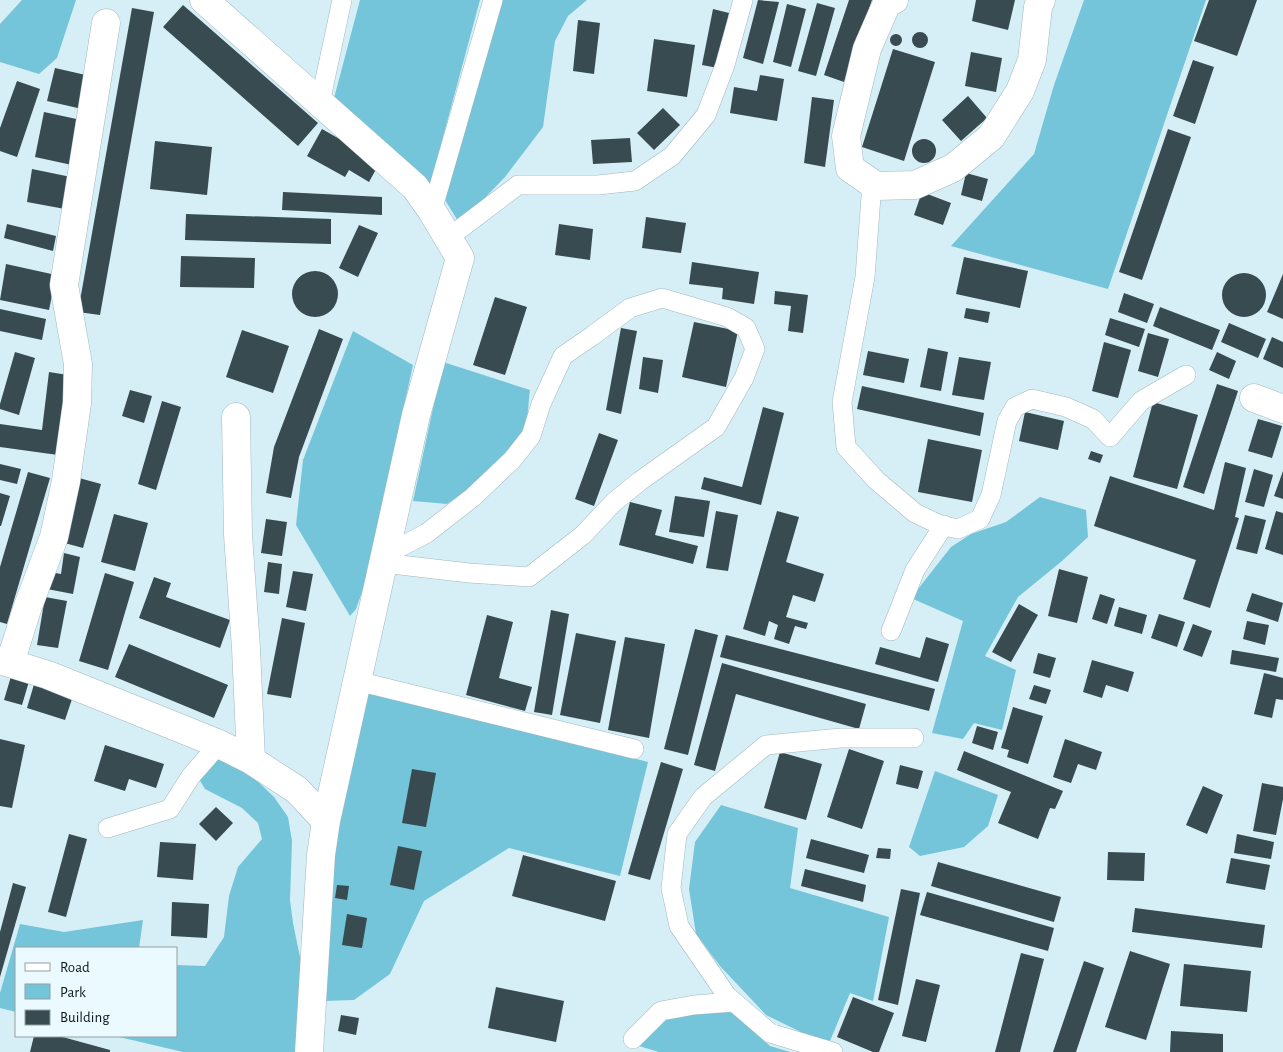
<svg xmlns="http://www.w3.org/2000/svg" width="1283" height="1052" font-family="'Alegreya Sans',sans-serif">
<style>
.green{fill:#74c5da}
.building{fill:#374b51}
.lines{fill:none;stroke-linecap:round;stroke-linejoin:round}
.lane-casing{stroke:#a1b8bf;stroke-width:20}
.street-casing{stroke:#a1b8bf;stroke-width:29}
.lane{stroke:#fff;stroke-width:19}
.street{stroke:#fff;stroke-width:28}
</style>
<rect width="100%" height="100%" fill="#d6eef5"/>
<path class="green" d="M 22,0 L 76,0 L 57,58 L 39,74 L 0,62 L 0,24 Z
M 360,0 L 480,0 L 429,189 L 333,102 Z
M 502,0 L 587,0 L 568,16 L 555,41 L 543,127 L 505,177 L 472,211 L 458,221 L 445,200 Z
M 1084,0 L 1206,0 L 1108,289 L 951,246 L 1034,154 L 1054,85 Z
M 353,331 L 413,365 L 393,456 L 375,556 L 356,609 L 350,616 L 296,525 L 303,460 Z
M 443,362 L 530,390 C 528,402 529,417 524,428 C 510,462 475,484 447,504 L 413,501 Z
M 1040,497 L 1086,510 L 1088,537 L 1062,561 L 1018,597 L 985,656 L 1016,670 L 1002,730 L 974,723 L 963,739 L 932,733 L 963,621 L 911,598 L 951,547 L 971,534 L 1006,522 Z
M 363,688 L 648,762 L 620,876 L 509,848 L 424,901 L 390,974 L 354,1000 L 324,1001 L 332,836 Z
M 219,755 L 250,774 L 274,797 L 288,817 L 292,841 L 290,900 L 293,923 L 301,962 L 299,1021 L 295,1052 L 183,1052 L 115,1036 L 176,1036 L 176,965 L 205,966 L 224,937 L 229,896 L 238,867 L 262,839 L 258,823 L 242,808 L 205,789 L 199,779 Z
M 935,771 L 998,795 L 988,826 L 964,847 L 920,856 L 909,847 Z
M 721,805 L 798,828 L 790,888 L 889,917 L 873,1001 L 850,993 L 830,1041 L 807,1035 L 766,1015 L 720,966 L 696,934 L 689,889 L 695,842 Z
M 143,920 L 139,948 L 16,948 L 16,1012 L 0,1008 L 0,993 L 20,924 L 64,932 Z
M 732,1012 L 770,1046 L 790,1052 L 659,1052 L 639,1046 L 666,1020 L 696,1014 Z"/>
<path class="building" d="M 758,0 L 779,2 L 763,64 L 743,58 Z
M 849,0 L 872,0 L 844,82 L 824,75 Z
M 976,0 L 1015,0 L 1008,30 L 972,21 Z
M 1209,0 L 1257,0 L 1237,56 L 1194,41 Z
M 817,3 L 835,8 L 816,76 L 798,71 Z
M 787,4 L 806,9 L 791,67 L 773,62 Z
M 183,5 L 318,123 L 298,146 L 163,27 Z
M 132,8 L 154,12 L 100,315 L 78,312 Z
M 713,9 L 729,13 L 718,68 L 702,65 Z
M 578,20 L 600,23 L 594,74 L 573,71 Z
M912 40a8 8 0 1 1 16 0a8 8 0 1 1-16 0Z
M890 40a6 6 0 1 1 12 0a6 6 0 1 1-12 0Z
M 654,39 L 695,45 L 687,97 L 647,91 Z
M 893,49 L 935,62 L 904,161 L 862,147 Z
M 971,52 L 1002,58 L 996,92 L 965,86 Z
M 1193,60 L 1214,67 L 1195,124 L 1173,116 Z
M 55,68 L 90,76 L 82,109 L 47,101 Z
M 760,75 L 784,79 L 777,121 L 730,113 L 734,87 L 757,91 Z
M 17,81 L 40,89 L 17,157 L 0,151 L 0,128 Z
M 968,96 L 987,118 L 961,141 L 942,120 Z
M 812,97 L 834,100 L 825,167 L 804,163 Z
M 663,108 L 680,125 L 654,150 L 637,133 Z
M 44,112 L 81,120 L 72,165 L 35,157 Z
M 322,129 L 380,162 L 369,182 L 349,170 L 345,177 L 307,156 Z
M 1168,129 L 1191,137 L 1142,280 L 1119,272 Z
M 630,138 L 632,162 L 593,164 L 591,140 Z
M912 151a12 12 0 1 1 24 0a12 12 0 1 1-24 0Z
M 155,141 L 212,147 L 207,195 L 150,189 Z
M 32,169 L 71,177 L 65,209 L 27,202 Z
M 966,173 L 988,179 L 982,201 L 961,195 Z
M 283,192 L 382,197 L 382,215 L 282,210 Z
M 922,192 L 951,203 L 943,225 L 914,215 Z
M 186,214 L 331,219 L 331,244 L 185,240 Z
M 646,217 L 686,223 L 681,253 L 642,248 Z
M 7,224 L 56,236 L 53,251 L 4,238 Z
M 559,224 L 593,229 L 590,260 L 555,255 Z
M 359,225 L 378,233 L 358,277 L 339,268 Z
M 181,256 L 255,258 L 254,288 L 180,287 Z
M 964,257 L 1028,271 L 1020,308 L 956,294 Z
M 692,262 L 759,272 L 754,304 L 722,299 L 723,288 L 689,284 Z
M 6,264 L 56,275 L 49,310 L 0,300 Z
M292 294a23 23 0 1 1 46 0a23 23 0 1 1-46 0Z
M1222 295a22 22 0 1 1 44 0a22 22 0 1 1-44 0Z
M 1283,274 L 1283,319 L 1267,312 Z
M 775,291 L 808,295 L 803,333 L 788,331 L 791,306 L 774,304 Z
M 1124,293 L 1154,304 L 1147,323 L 1118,312 Z
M 495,297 L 527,307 L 505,375 L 473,365 Z
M 1160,307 L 1220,330 L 1212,350 L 1153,326 Z
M 966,308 L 990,312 L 988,323 L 964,318 Z
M 0,309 L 46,319 L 42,340 L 0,331 Z
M 1110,318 L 1145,329 L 1139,347 L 1105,335 Z
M 694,322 L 738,331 L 726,387 L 682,377 Z
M 1229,323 L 1266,339 L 1258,358 L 1221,342 Z
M 621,328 L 637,331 L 621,414 L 606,410 Z
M 319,329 L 343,339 L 299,457 L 291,498 L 266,493 L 274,447 Z
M 242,330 L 289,346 L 273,393 L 226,377 Z
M 1148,333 L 1169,339 L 1158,377 L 1138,371 Z
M 1272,337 L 1283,342 L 1283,368 L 1263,359 Z
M 1104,342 L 1131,350 L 1118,398 L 1092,391 Z
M 928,348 L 948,352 L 941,391 L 920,387 Z
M 868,351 L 909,359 L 904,383 L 863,375 Z
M 15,352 L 35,358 L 19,415 L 0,409 L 0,404 Z
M 1217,352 L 1236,361 L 1229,379 L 1209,370 Z
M 643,357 L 663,360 L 658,393 L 639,389 Z
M 959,357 L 991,362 L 984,400 L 952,395 Z
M 49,372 L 68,375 L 58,455 L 0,447 L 0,424 L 42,430 Z
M 1217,384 L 1238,391 L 1204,494 L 1183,487 Z
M 862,386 L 984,413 L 980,436 L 857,409 Z
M 130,390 L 152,396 L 144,423 L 122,416 Z
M 162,401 L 181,407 L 156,490 L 138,484 Z
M 1153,402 L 1198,415 L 1177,489 L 1133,477 Z
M 763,407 L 784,413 L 761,505 L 701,489 L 704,477 L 742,487 Z
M 1025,412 L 1064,421 L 1058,450 L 1019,441 Z
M 1258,419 L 1282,426 L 1272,458 L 1248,451 Z
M 599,433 L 618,440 L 594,506 L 575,499 Z
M 928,439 L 982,450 L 972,502 L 918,492 Z
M 1091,451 L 1103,455 L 1100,463 L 1088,459 Z
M 1225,462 L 1246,468 L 1235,517 L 1239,518 L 1210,608 L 1183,599 L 1196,560 L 1094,526 L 1110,476 L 1214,510 Z
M 0,464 L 21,469 L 17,484 L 0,480 Z
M 1254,469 L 1273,475 L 1264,507 L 1245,502 Z
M 1283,471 L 1283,499 L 1274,496 Z
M 28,472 L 50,478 L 7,624 L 0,622 L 0,567 Z
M 79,478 L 101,484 L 83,548 L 61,542 Z
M 0,493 L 10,496 L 1,526 L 0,526 Z
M 675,496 L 710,501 L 704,537 L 669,532 Z
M 630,502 L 662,510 L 655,535 L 698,546 L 693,564 L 619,545 Z
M 716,511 L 738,515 L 728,571 L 706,568 Z
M 777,511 L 799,517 L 786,562 L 824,574 L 815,602 L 793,595 L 786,617 L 808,623 L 806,629 L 795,626 L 789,644 L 774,639 L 778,625 L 769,621 L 765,636 L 743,629 Z
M 1276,511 L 1283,513 L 1283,555 L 1265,549 Z
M 114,514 L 148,523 L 135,571 L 101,562 Z
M 1245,515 L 1266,520 L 1257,554 L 1236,549 Z
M 266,519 L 287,522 L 282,556 L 261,553 Z
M 64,553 L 80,557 L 73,594 L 47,589 L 50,572 L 61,574 Z
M 268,562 L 282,564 L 279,594 L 264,592 Z
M 1059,569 L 1088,577 L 1077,623 L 1048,616 Z
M 293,571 L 313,574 L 306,611 L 286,607 Z
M 105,573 L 134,582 L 108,670 L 79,661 Z
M 154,577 L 171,583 L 166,597 L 230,620 L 220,648 L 139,618 Z
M 1252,593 L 1283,603 L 1278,622 L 1246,611 Z
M 1100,594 L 1115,599 L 1107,624 L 1092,619 Z
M 45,597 L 67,601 L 58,648 L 37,645 Z
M 1019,604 L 1038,615 L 1011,662 L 992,652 Z
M 1119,607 L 1147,615 L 1142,634 L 1114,626 Z
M 551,610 L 569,614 L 552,715 L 534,712 Z
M 1159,614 L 1185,622 L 1177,647 L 1151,638 Z
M 487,615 L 513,622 L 499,678 L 532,687 L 525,711 L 466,695 Z
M 282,618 L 305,623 L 291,698 L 267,694 Z
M 1247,621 L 1269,625 L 1265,645 L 1243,639 Z
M 1193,624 L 1212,631 L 1202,657 L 1183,650 Z
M 695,629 L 718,635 L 688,755 L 664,749 Z
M 576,633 L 616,641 L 600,723 L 560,715 Z
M 726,635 L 935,689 L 929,711 L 720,657 Z
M 625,637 L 665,644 L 649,738 L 608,730 Z
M 926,637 L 949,644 L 938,682 L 875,664 L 880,647 L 920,658 Z
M 129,644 L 228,685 L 214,718 L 115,677 Z
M 1232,650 L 1279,658 L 1276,672 L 1230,664 Z
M 1038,653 L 1056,658 L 1050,678 L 1033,673 Z
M 1092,660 L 1134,672 L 1128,692 L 1106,685 L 1102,698 L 1083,692 Z
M 722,663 L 866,704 L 859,729 L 736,694 L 715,771 L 694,765 Z
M 12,673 L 30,678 L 22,705 L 4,700 Z
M 1264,673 L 1283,678 L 1283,700 L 1276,699 L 1272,718 L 1254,714 Z
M 35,681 L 74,693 L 65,720 L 27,708 Z
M 1034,685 L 1051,690 L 1046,704 L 1029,699 Z
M 1013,707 L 1043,716 L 1028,764 L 1007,757 L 1009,750 L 1001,748 Z
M 977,726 L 998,732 L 993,750 L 972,743 Z
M 0,739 L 25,745 L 12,808 L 0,806 Z
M 1065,739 L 1102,752 L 1096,770 L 1078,764 L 1071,783 L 1053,777 Z
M 105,745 L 164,764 L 156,788 L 129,779 L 125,791 L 94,781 Z
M 849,749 L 884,761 L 862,829 L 827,817 Z
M 964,751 L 1063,791 L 1055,809 L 1050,808 L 1038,839 L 998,823 L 1011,792 L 957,770 Z
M 780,752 L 822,764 L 806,820 L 764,808 Z
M 661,762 L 683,769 L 650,880 L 628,874 Z
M 900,765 L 923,771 L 918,789 L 896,784 Z
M 412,769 L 436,773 L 426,827 L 402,823 Z
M 1262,783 L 1283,787 L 1283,799 L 1276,835 L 1253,831 Z
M 1203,786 L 1223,795 L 1207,834 L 1186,825 Z
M 216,807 L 233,823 L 216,841 L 199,824 Z
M 69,834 L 87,839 L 66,917 L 48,912 Z
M 1237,834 L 1274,842 L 1271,859 L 1234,853 Z
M 811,839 L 869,855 L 864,873 L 806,858 Z
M 160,842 L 196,844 L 193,880 L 157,877 Z
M 398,846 L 422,851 L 414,890 L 390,885 Z
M 878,848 L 891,849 L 890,859 L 876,858 Z
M 1108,852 L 1145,853 L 1144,881 L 1107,880 Z
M 523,855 L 616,881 L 605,921 L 512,896 Z
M 1231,858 L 1270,865 L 1265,890 L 1226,883 Z
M 938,862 L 1061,897 L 1054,922 L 931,886 Z
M 805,869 L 866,885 L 863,902 L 801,886 Z
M 13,883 L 26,887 L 0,977 L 0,932 Z
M 337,885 L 349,886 L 347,900 L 335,898 Z
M 901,889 L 920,893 L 898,1005 L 878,1000 Z
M 927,892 L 1054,928 L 1048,951 L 920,915 Z
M 172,902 L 209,904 L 207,938 L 171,936 Z
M 1135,908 L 1265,925 L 1262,948 L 1132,932 Z
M 347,914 L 367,918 L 362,948 L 342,945 Z
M 1130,951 L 1170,964 L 1146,1040 L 1105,1027 Z
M 1021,953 L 1044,959 L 1020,1052 L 995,1052 Z
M 1084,961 L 1104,968 L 1076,1052 L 1053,1052 Z
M 1184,964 L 1251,971 L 1247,1012 L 1180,1006 Z
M 916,979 L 940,985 L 926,1042 L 902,1036 Z
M 496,987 L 564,1001 L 556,1042 L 488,1028 Z
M 853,997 L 894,1013 L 879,1052 L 873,1052 L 837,1037 Z
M 341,1015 L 359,1018 L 356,1035 L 338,1031 Z
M 1171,1031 L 1223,1034 L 1223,1052 L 1170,1052 Z
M 34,1036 L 59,1036 L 110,1050 L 110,1052 L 30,1052 Z"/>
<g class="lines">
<g class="lane-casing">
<path id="lane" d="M 320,103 L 342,0
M 872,183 L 865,277 L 842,402 L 846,447 L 876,480 L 915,513 L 940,525 L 958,529 L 980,519 L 991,495 L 1007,421 L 1015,407 L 1032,399 L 1066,407 L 1093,419 L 1110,437 L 1141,401 L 1186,375
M 432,211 L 493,0
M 448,238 L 518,185 L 598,185 L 635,181 L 672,156 L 706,115 L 725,65 L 743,0
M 383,563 L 469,573 L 529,577 L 583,535 L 614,502 L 640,481 L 716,427 L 744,378 L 755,349 L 746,328 L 727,317 L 662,298 L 630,308 L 592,336 L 563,356 L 541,404 L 531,436 L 512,460 L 473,497 L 427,533 L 385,555
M 891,631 L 915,570 L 944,525
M 357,681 L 634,749
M 108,828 L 170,809 L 191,776 L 219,744
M 633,1039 L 661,1011 L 694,1005 L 733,1002
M 833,1052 L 770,1033 L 727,996 L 679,926 L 671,888 L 677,834 L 703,797 L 766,745 L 841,738 L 914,738"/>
</g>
<g class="street-casing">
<path id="street" d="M 204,0 L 415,187 L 432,211 L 460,258 L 416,415 L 326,821 L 321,855 L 309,1052
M 894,0 L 887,3 L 867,49 L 846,136 L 850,168 L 876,186 L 915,185 L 953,168 L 991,137 L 1020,91 L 1032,60 L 1038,7 L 1041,0
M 1254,398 L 1283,409
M 236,417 L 238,535 L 246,648 L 251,760
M 0,660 L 48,675 L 219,744 L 251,760 L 297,790 L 326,821
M 10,663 L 27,609 L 54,537 L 66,481 L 77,403 L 78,364 L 64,285 L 106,23"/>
</g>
<use href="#lane" class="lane"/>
<use href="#street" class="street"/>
</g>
<rect x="15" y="947" width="162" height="90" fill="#ebfafe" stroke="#939fa2"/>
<rect x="25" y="963" width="25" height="8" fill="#ffffff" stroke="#939fa2"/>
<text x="60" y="972" font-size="15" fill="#0e1619">Road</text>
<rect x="25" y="984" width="25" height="15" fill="#74c5da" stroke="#939fa2"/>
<text x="60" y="997" font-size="15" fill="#0e1619">Park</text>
<rect x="25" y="1010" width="25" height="15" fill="#374b51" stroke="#939fa2"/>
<text x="60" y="1022" font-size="15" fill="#0e1619">Building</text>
</svg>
